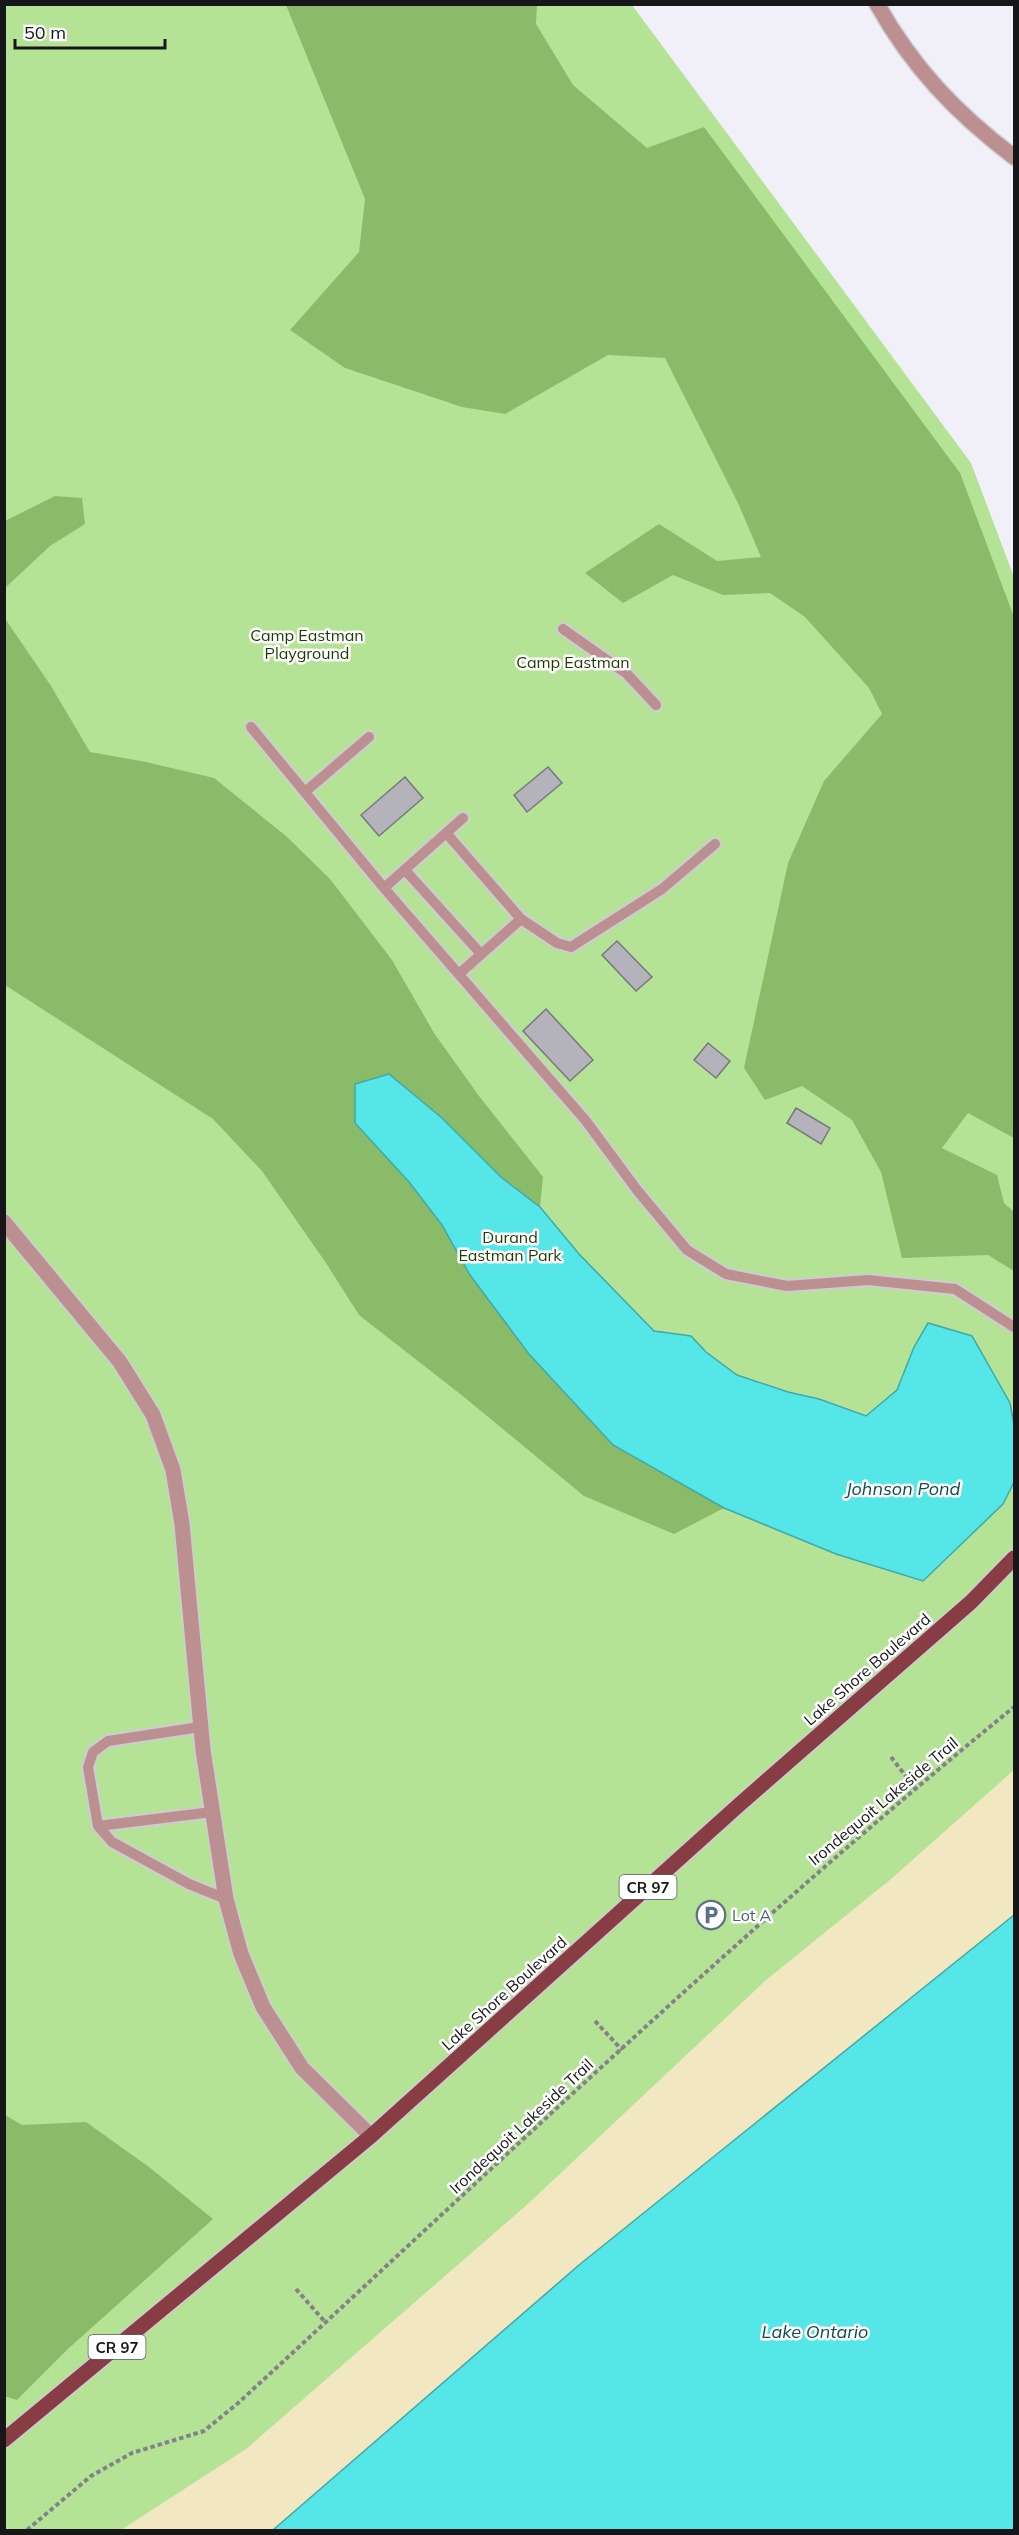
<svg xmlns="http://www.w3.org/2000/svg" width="1019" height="2535" font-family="Mulish,sans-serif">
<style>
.green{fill:#b4e396}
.forest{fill:#8abb69}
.sand{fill:#f1e7c1}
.water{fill:#55e6e7;stroke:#42a8a9;stroke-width:1.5}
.building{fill:#b4b2ba;stroke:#78777e;stroke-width:1.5}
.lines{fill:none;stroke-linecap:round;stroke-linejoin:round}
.service-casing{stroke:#ceccd3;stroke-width:14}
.minor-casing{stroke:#ceccd3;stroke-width:18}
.primary-casing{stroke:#ceccd3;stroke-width:18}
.path{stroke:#848288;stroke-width:4;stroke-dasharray:4.5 3;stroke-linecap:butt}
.service{stroke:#bc8f90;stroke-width:10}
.minor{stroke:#bc8f90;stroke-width:15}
.primary{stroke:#883c43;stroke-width:15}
.labels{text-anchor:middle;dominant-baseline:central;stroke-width:5;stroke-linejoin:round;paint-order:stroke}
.shield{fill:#fff;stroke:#5d5c5e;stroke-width:1.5}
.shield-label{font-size:15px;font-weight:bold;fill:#171619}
.park-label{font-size:16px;fill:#1d3b00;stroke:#fff}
.street-label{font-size:16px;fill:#171619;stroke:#fff}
.service-label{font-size:16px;fill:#4e5e75;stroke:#fff;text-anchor:start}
.water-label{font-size:18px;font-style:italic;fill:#0c4d4e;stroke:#fff}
</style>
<rect width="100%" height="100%" fill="#f1eff7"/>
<path class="green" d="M 5,5 L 632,5 L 971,463 L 1014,577 L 1014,1915 L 273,2530 L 5,2530 Z"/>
<path class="forest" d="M 286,5 L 537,5 L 536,24 L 573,85 L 647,148 L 704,127 L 960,473 L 1014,617 L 1014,1138 L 968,1113 L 942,1148 L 997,1175 L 1004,1203 L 1014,1212 L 1014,1271 L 988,1255 L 902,1258 L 881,1172 L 852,1120 L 802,1086 L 765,1100 L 744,1068 L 788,863 L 824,781 L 882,714 L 869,688 L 805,617 L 770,593 L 723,595 L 673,575 L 623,603 L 585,573 L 659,524 L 717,561 L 761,557 L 738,503 L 665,358 L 608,355 L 505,414 L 462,407 L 345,368 L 290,330 L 359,252 L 365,199 Z
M 55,496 L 82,498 L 85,524 L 50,546 L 5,588 L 5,521 Z
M 4,617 L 51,686 L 90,752 L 146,762 L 214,778 L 286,836 L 330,879 L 392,960 L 434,1033 L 479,1096 L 543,1177 L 540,1207 L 502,1178 L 442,1118 L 409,1182 L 442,1225 L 470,1275 L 529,1354 L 613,1445 L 724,1508 L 674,1534 L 584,1496 L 464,1397 L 359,1315 L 326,1263 L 262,1171 L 213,1119 L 5,985 Z
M 5,2115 L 22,2125 L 86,2122 L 149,2167 L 213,2219 L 69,2348 L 17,2400 L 4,2396 Z"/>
<path class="sand" d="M 1014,1770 L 1014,1915 L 579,2265 L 273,2530 L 121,2530 L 246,2449 L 530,2202 L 766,1980 L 891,1879 Z"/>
<path class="water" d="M 389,1074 L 442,1118 L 502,1178 L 540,1207 L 579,1254 L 654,1331 L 691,1336 L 706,1352 L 737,1375 L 788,1392 L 819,1399 L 866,1416 L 897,1390 L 914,1347 L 928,1323 L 972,1336 L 1010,1403 L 1014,1424 L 1014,1482 L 1003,1504 L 923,1581 L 836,1554 L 724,1508 L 613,1445 L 529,1354 L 470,1275 L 442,1225 L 409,1182 L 355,1123 L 355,1084 Z
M 1014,1915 L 1014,2530 L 273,2530 L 579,2265 Z"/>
<path class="building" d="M 548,767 L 562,783 L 527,812 L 514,795 Z
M 405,777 L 423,798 L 379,836 L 361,815 Z
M 617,941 L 652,977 L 636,991 L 602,955 Z
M 546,1009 L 593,1060 L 570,1081 L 523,1031 Z
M 708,1043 L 730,1061 L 716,1078 L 694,1060 Z
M 796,1108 L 830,1128 L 821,1144 L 787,1123 Z"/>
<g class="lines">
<g class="service-casing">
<path id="service" d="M 563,629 L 627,674 L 656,705
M 251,727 L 384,888 L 586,1121 L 637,1190 L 687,1250 L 726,1274 L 787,1286 L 868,1280 L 955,1289 L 1014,1327
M 305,792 L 369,737
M 447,834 L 521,919 L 459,974
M 405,870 L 481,954
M 384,888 L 463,818
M 521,919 L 557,943 L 571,947 L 662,889 L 715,844
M 200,1727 L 108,1741 L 93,1752 L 88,1767 L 98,1826 L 112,1842 L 189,1884 L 226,1899
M 98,1826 L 212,1812"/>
</g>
<g class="minor-casing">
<path id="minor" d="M 877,4 C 913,68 956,113 1014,157
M 4,1222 L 120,1362 L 153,1415 L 173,1470 L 182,1524 L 203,1750 L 226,1899 L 241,1954 L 263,2007 L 302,2068 L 371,2136"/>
</g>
<g class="primary-casing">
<path id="primary" d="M 4,2440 L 371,2136 L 740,1804 L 971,1602 L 1014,1558"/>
</g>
<path class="path" d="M 891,1757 L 915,1788
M 595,2021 L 622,2050
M 296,2289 L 326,2323
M 27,2530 L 91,2476 L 132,2453 L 204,2431 L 237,2404 C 493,2169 744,1927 1014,1707"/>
<use href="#service" class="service"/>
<use href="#minor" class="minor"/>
<use href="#primary" class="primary"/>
</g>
<defs>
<g id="parking-ring" transform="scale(1.5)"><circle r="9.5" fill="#fff" stroke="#5c6f8a" stroke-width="1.5"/><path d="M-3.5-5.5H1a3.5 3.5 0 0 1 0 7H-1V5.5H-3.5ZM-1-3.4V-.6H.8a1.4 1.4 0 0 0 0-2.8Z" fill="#5c6f8a"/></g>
</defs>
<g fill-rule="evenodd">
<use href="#parking-ring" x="711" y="1915"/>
</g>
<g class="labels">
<g class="shield">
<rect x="619.5" y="1875" width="57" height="24" rx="4.5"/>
<rect x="88.5" y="2335" width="57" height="24" rx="4.5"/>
</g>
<g class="shield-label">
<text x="648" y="1887">CR 97</text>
<text x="117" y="2347">CR 97</text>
</g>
<g class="park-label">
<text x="307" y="635">Camp Eastman<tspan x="307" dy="18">Playground</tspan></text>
<text x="573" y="662">Camp Eastman</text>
<text x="510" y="1237">Durand<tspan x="510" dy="18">Eastman Park</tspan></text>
</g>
<g class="street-label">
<text transform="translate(867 1669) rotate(-41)">Lake Shore Boulevard</text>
<text transform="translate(883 1801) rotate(-40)">Irondequoit Lakeside Trail</text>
<text transform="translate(504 1993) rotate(-42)">Lake Shore Boulevard</text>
<text transform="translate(521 2126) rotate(-43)">Irondequoit Lakeside Trail</text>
</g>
<g class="service-label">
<text x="732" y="1915">Lot A</text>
</g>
<g class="water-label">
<text x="903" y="1488">Johnson Pond</text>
<text x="815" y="2331">Lake Ontario</text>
</g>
</g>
<rect width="1019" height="2535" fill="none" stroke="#171619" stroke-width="12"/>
<path d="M15 39v9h150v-9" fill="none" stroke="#171619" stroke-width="3"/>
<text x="24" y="39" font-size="18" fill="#171619" stroke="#ffffff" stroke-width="4.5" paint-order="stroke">50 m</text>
</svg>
